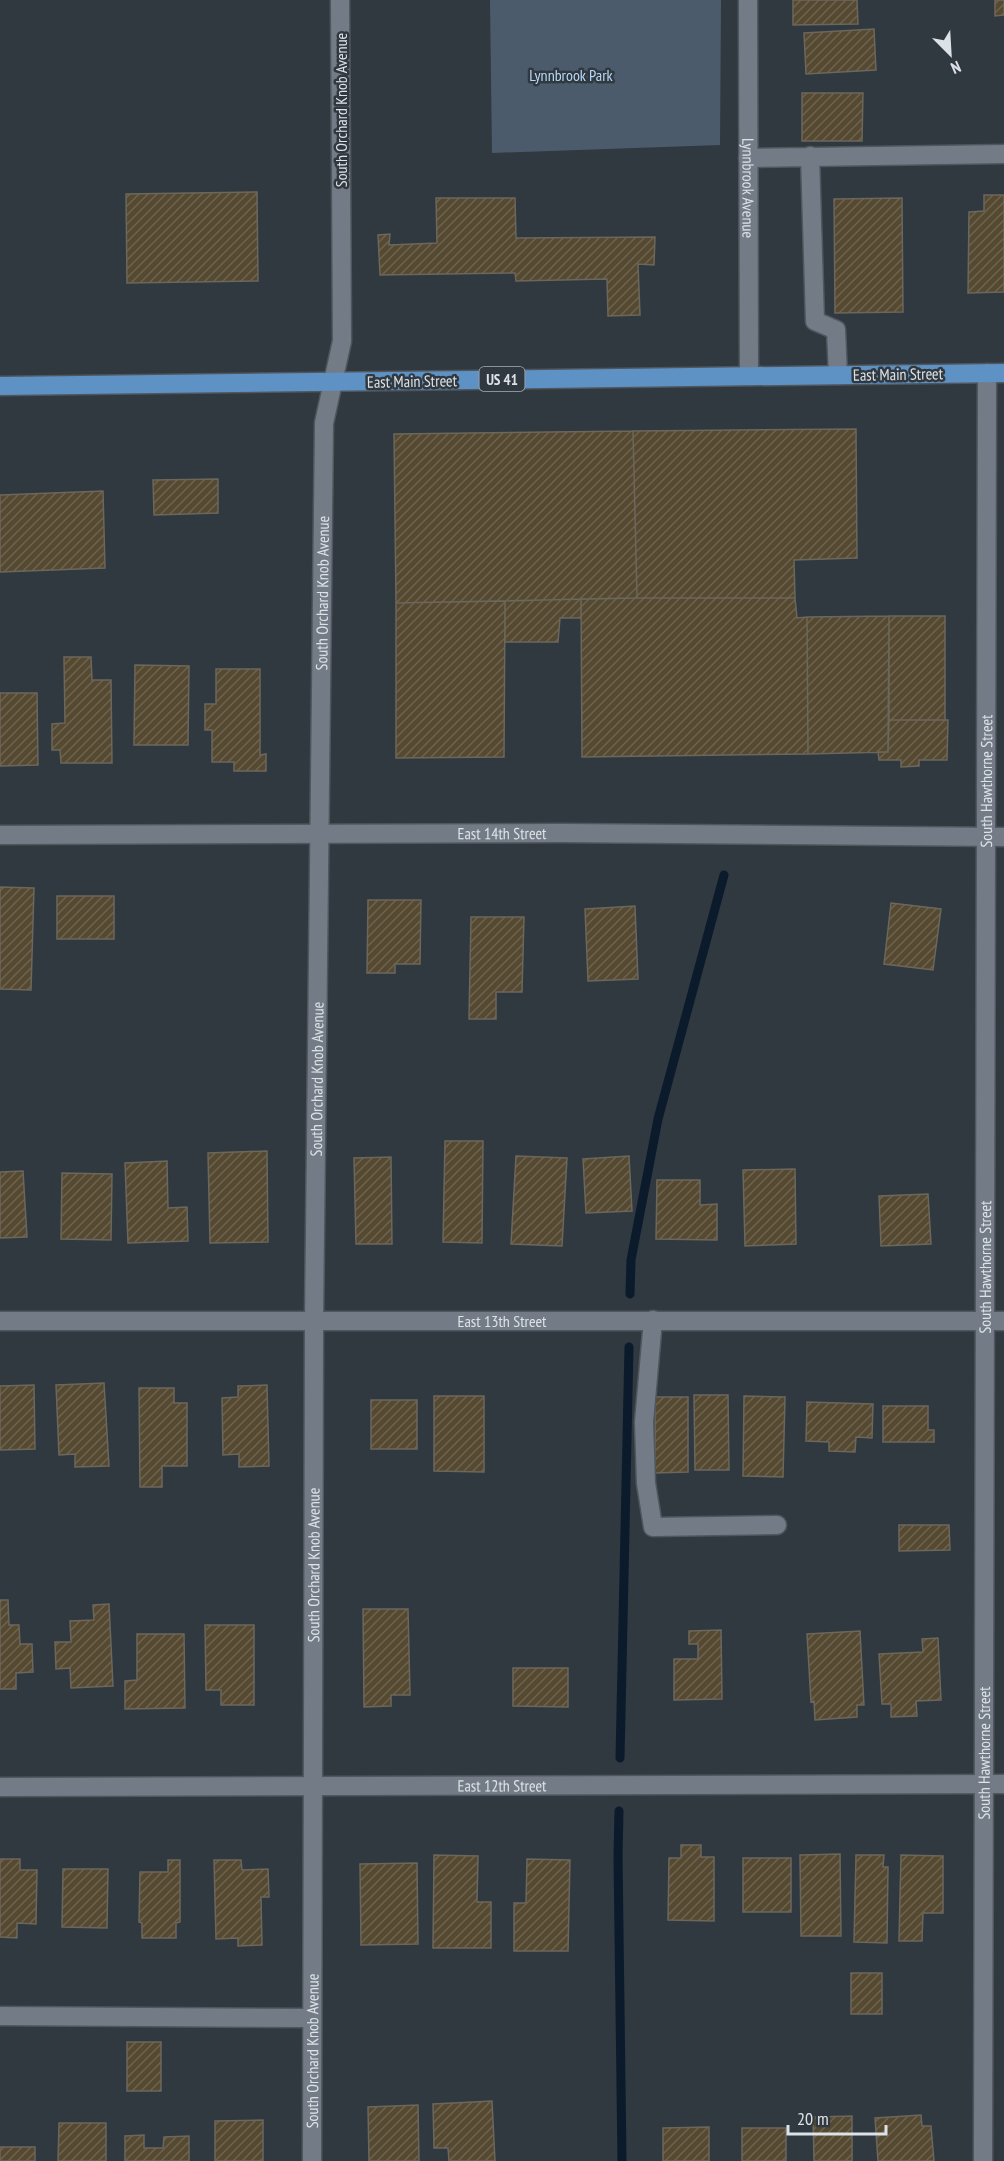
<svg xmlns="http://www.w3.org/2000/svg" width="1004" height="2161" font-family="'PT Sans Narrow',sans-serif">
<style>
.green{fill:#4c5b6b}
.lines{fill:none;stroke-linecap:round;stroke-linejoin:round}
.stream{stroke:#0b1b2c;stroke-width:9}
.building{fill:url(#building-hatch);stroke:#6c675c;stroke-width:1.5}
.lane-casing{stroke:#4f565d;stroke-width:21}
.street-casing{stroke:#4f565d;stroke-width:21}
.primary-casing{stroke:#4f565d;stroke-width:21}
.lane{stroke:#737c86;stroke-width:18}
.street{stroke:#737c86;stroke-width:18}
.primary{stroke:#5e91c4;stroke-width:18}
.labels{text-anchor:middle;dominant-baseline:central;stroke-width:5;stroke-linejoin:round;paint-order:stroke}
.shield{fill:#303840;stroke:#a9afb5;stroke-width:1.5}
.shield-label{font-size:15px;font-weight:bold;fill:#dde2e7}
.park-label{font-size:16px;fill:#b9d8f9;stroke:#303840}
.street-label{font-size:16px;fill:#dde2e7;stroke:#303840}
</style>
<defs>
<pattern id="building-hatch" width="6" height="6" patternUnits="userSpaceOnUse" patternTransform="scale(1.5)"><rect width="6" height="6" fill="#554931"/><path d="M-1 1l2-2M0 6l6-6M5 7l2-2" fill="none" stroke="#6d634f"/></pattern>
</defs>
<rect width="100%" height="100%" fill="#303840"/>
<path class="green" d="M 490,0 L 721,0 L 720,145 L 492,153 Z"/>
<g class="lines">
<path class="stream" d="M 630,1294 L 631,1260 L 658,1119 L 724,875
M 620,1758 L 629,1347
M 619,1811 L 618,1855 L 622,2161"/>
</g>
<path class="building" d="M 793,0 L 857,0 L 858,24 L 793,25 Z
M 995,0 L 1004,0 L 1004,15 L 995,16 Z
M 874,29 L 876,70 L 806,74 L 804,33 Z
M 802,93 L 863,93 L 862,141 L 802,141 Z
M 257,192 L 258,281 L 127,283 L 126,194 Z
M 984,195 L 1004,195 L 1004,292 L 968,293 L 969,212 L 984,211 Z
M 436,198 L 515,198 L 516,238 L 655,237 L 654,265 L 638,264 L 640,315 L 608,316 L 607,279 L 516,281 L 515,273 L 380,275 L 378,235 L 390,234 L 389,245 L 437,243 Z
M 902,198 L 903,312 L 835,313 L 834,199 Z
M 856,429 L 857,558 L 794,560 L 795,598 L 637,598 L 633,431 Z
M 633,431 L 637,598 L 396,603 L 394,434 Z
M 218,479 L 218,513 L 154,515 L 153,480 Z
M 103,491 L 105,568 L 0,572 L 0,495 Z
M 637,598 L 795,598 L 797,618 L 807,617 L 808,754 L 582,757 L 581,599 Z
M 581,599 L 581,618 L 560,618 L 558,642 L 505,642 L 505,601 Z
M 505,601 L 504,757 L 396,758 L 396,603 Z
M 889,616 L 888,752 L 808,754 L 807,617 Z
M 889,616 L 945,616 L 945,720 L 889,720 Z
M 64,657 L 91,657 L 92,680 L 111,680 L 112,763 L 61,763 L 60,750 L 52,750 L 52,724 L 65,723 Z
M 135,665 L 189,666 L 188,745 L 134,745 Z
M 216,669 L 260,669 L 260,755 L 266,754 L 266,771 L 234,771 L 234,762 L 212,762 L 212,730 L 205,730 L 205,704 L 216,704 Z
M 0,693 L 37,693 L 38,765 L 0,766 Z
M 889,720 L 948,720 L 947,760 L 919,760 L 919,766 L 901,767 L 901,760 L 879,760 L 878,752 L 888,752 Z
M 0,887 L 34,888 L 31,990 L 0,989 Z
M 57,896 L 114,896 L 114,939 L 57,939 Z
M 368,900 L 421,900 L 420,964 L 395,964 L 395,973 L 367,973 Z
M 891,903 L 941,909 L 933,970 L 884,964 Z
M 635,906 L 638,979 L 588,981 L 585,909 Z
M 471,917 L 524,917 L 522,992 L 496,992 L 496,1019 L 469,1019 Z
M 445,1141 L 483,1141 L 482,1243 L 443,1242 Z
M 267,1151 L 268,1242 L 210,1243 L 208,1153 Z
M 516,1156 L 567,1158 L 562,1246 L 511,1244 Z
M 629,1156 L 632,1211 L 586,1213 L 583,1159 Z
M 391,1157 L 392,1244 L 356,1244 L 354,1158 Z
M 167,1161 L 168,1208 L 187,1207 L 188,1241 L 128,1243 L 125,1163 Z
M 795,1169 L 796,1244 L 745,1246 L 743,1170 Z
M 23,1171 L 27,1237 L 0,1238 L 0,1172 Z
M 62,1173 L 112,1174 L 111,1240 L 61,1239 Z
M 657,1180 L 700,1180 L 700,1205 L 717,1204 L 717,1240 L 656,1239 Z
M 928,1194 L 931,1244 L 881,1246 L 879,1196 Z
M 104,1383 L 109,1466 L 75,1467 L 75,1454 L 59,1455 L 56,1385 Z
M 34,1385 L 35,1449 L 0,1450 L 0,1386 Z
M 267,1385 L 269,1466 L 239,1467 L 239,1454 L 223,1455 L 222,1398 L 238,1397 L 238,1386 Z
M 139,1388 L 174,1388 L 174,1403 L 187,1403 L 187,1466 L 162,1466 L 162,1487 L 140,1487 Z
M 694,1395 L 728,1395 L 729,1470 L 695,1470 Z
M 434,1396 L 484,1396 L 484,1472 L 434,1471 Z
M 744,1396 L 785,1397 L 783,1477 L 743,1476 Z
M 655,1397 L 688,1397 L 688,1472 L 655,1473 Z
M 371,1400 L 417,1400 L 417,1449 L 371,1449 Z
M 807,1402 L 873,1404 L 872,1438 L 856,1437 L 855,1452 L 829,1451 L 829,1442 L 806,1441 Z
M 883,1406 L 928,1406 L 928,1430 L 934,1430 L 934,1442 L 883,1442 Z
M 899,1525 L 949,1525 L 950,1550 L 899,1551 Z
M 0,1600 L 8,1600 L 9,1625 L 19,1625 L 20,1644 L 32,1644 L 33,1672 L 16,1673 L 16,1689 L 0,1689 Z
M 109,1604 L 113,1686 L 71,1688 L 70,1668 L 56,1669 L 55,1642 L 71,1642 L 70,1621 L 94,1620 L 93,1605 Z
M 363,1609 L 408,1609 L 410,1695 L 391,1695 L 391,1706 L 364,1707 Z
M 205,1625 L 254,1625 L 254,1705 L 221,1705 L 221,1690 L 206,1690 Z
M 721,1630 L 722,1699 L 674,1700 L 674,1659 L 698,1659 L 698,1644 L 689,1644 L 689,1631 Z
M 860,1631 L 864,1705 L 857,1705 L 857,1717 L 815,1720 L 814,1701 L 811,1702 L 807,1634 Z
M 137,1634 L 184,1634 L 185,1708 L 125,1709 L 125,1681 L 137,1680 Z
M 938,1638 L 941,1700 L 916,1701 L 917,1716 L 891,1717 L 891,1704 L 882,1704 L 879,1654 L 923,1652 L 922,1639 Z
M 513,1668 L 568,1668 L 568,1707 L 513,1706 Z
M 681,1845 L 701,1845 L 701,1857 L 714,1857 L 714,1921 L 668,1920 L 669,1858 L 681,1858 Z
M 840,1854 L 841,1936 L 801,1936 L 800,1855 Z
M 434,1855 L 478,1856 L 477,1902 L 491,1902 L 491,1948 L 433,1948 Z
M 856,1855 L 884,1855 L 883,1867 L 888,1867 L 887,1943 L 854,1942 Z
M 901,1855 L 943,1856 L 943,1913 L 923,1913 L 922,1941 L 899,1941 Z
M 743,1858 L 791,1858 L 791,1912 L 743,1912 Z
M 0,1859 L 20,1859 L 20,1870 L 37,1870 L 36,1924 L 17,1923 L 17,1938 L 0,1937 Z
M 527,1859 L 570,1860 L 568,1951 L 514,1951 L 514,1903 L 526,1903 Z
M 168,1860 L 180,1860 L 180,1922 L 176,1923 L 176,1938 L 142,1938 L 142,1923 L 139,1922 L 140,1872 L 168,1872 Z
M 214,1860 L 241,1860 L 242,1870 L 268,1869 L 269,1897 L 261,1897 L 262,1945 L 238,1946 L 238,1938 L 216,1939 Z
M 417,1863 L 418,1944 L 361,1945 L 360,1864 Z
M 63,1869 L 108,1869 L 107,1928 L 62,1927 Z
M 851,1973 L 882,1973 L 882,2014 L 851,2014 Z
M 127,2042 L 161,2042 L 161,2091 L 127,2091 Z
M 492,2101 L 495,2161 L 449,2161 L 448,2148 L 434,2148 L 433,2104 Z
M 418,2105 L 419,2161 L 369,2161 L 368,2107 Z
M 921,2115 L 922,2126 L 931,2126 L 934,2161 L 878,2161 L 875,2118 Z
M 852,2116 L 852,2161 L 814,2161 L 813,2117 Z
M 263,2120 L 263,2161 L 215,2161 L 215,2121 Z
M 59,2123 L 106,2123 L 106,2161 L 58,2161 Z
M 709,2127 L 709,2161 L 663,2161 L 663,2128 Z
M 742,2128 L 786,2128 L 786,2161 L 742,2161 Z
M 144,2135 L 144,2148 L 163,2148 L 164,2137 L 189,2136 L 189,2161 L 125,2161 L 125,2136 Z
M 0,2147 L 35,2147 L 35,2161 L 0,2161 Z"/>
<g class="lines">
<g class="lane-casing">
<path id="lane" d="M 810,156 L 815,321 L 836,330 L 838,375
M 748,158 L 1004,154
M 653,1320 L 644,1422 L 646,1483 L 653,1527 L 777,1525
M 0,2016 L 312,2018"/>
</g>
<g class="street-casing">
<g id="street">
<path id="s1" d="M 748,0 L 749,376"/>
<path id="s2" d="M 0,835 L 560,833 L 1004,837"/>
<path id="s3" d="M 0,1321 L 1004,1321"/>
<path id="s4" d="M 0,1787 L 1004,1784"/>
<path id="s5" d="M 312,2161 L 314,1321 L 324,423 L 342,341 L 340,0"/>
<path id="s6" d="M 983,2161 L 987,373"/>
</g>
</g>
<g class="primary-casing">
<path id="primary" d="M 0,386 L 1004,373"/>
</g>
<use href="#lane" class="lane"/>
<use href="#street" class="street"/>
<use href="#primary" class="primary"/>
</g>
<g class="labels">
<rect class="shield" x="479.5" y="367" width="45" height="24" rx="4.5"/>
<g class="shield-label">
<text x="502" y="379">US 41</text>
</g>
<g class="park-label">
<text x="571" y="75">Lynnbrook Park</text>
</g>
<g class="street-label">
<text transform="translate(341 110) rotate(-90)">South Orchard Knob Avenue</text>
<text stroke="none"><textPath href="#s1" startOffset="188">Lynnbrook Avenue</textPath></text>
<text transform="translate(898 374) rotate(-1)">East Main Street</text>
<text transform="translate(412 381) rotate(-1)">East Main Street</text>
<text stroke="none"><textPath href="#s5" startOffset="1568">South Orchard Knob Avenue</textPath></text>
<text stroke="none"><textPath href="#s6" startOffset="1380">South Hawthorne Street</textPath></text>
<text stroke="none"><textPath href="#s2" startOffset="502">East 14th Street</textPath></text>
<text stroke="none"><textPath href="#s5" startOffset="1082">South Orchard Knob Avenue</textPath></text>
<text stroke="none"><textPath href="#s6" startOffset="894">South Hawthorne Street</textPath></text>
<text stroke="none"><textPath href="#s3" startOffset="502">East 13th Street</textPath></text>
<text stroke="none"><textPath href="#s5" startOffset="596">South Orchard Knob Avenue</textPath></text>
<text stroke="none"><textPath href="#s6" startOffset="408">South Hawthorne Street</textPath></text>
<text stroke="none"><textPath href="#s4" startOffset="502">East 12th Street</textPath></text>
<text stroke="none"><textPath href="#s5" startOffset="110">South Orchard Knob Avenue</textPath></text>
</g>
</g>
<g transform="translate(950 54) rotate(156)" stroke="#303840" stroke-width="4.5" paint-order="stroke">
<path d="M0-4.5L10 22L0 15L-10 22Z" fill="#dde2e7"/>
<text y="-9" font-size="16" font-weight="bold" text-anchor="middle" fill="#dde2e7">N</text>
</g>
<path d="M788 2125v9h98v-9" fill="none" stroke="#dde2e7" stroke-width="3"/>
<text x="797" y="2125" font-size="18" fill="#dde2e7" stroke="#303840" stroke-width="4.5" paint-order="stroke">20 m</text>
</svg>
